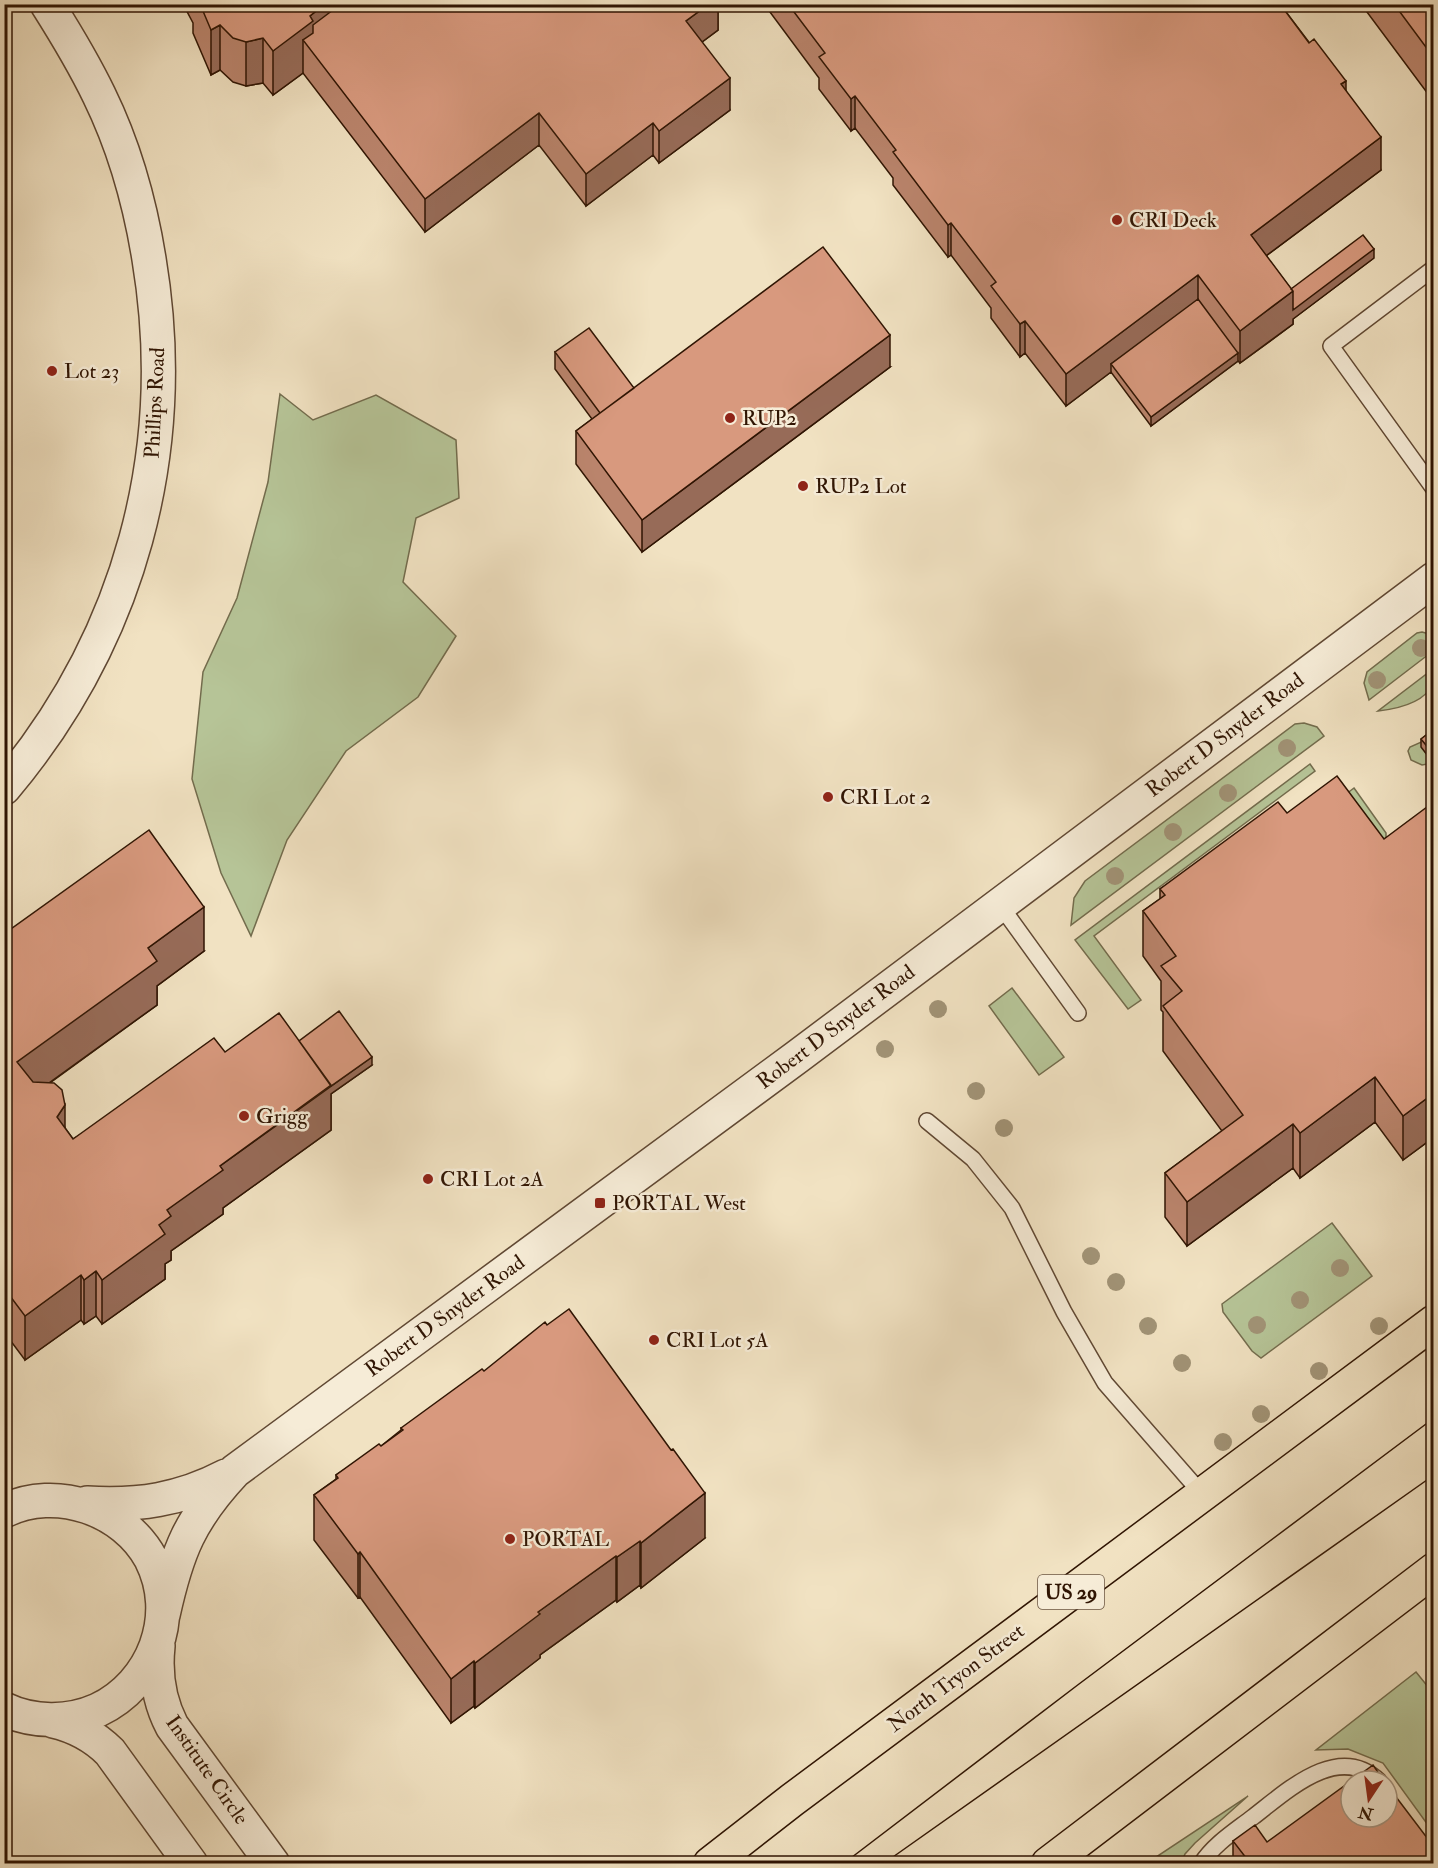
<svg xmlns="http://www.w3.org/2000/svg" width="1438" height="1868" font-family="'IM FELL Double Pica',serif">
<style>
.green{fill:#b6c497;stroke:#736c4d;stroke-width:1.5}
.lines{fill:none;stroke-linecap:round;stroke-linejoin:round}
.service-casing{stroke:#604833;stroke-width:18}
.tertiary-casing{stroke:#604833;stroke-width:36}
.primary-casing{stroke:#301503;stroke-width:36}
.service{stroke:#f6ecd7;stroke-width:15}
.tertiary{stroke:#f6ecd7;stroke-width:33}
.primary{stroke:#f1e2c2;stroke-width:33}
.tram{stroke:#301503;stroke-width:1.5}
.tree{fill:#a19376}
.wall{fill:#ba846c;stroke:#301503;stroke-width:1.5}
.shaded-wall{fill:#976b58;stroke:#301503;stroke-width:1.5}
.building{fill:#d8997e;stroke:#301503;stroke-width:1.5}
.poi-dot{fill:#8f2418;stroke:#f6ecd7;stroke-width:2}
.labels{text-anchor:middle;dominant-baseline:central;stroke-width:5;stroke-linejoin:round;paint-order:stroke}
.shield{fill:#f6ecd7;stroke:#6b5643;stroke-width:1.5}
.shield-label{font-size:20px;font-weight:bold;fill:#301503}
.poi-label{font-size:21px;fill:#301503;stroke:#f6ecd7;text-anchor:start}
.street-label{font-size:21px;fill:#301503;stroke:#f6ecd7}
</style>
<rect width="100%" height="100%" fill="#f1e2c2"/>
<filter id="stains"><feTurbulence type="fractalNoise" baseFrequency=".00333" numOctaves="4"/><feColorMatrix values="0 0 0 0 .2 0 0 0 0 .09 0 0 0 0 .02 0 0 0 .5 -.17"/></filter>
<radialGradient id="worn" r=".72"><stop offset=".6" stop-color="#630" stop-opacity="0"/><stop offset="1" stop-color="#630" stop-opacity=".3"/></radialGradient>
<path class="green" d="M 280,394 L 313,420 L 376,395 L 456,440 L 459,498 L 416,518 L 403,582 L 456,636 L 418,697 L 346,751 L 287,840 L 251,936 L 221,873 L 192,779 L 203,672 L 237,598 L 268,482 Z
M 1422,632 L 1433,635 L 1433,651 L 1369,700 L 1364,683 L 1367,672 L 1417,633 Z
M 1433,669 C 1433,674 1435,680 1433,684 C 1424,703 1396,709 1378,711 Z
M 1304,723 L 1317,727 L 1324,736 L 1071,925 L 1074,898 L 1085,881 L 1295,724 Z
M 1428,739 L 1433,763 L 1422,765 L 1411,760 L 1408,751 L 1410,747 Z
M 1310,764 L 1315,771 L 1094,936 L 1141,1000 L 1128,1009 L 1075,940 Z
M 1354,788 L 1386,833 L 1386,842 L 1337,801 Z
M 1012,988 L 1064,1057 L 1039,1075 L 989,1006 Z
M 1332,1223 L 1372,1276 L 1261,1358 L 1252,1351 L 1223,1312 L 1222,1304 Z
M 1416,1672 L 1433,1693 L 1433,1832 L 1383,1763 L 1348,1749 L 1316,1750 Z
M 1248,1796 L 1195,1843 L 1185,1854 L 1181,1863 L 1147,1863 Z"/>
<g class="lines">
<g class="service-casing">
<path id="service" d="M 1434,268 L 1331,346 L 1434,489
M 1000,905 L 1078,1013
M 927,1121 L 973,1159 L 1012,1208 L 1064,1312 L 1105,1383 L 1202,1494
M 1201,1864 C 1214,1844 1235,1831 1253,1817 C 1287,1791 1338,1742 1379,1781"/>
</g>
<g class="tertiary-casing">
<path id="tertiary" d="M 4,788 C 130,638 181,452 149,259 C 140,203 124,146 99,95 C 84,64 66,34 47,4
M 87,1503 C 138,1506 180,1500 226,1476
M 4,1511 C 56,1485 124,1509 151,1559 C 180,1616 153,1684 98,1710 C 69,1723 33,1723 4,1709
M 163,1615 C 177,1551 190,1519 235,1471 L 797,1057 L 1434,579
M 158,1646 C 155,1674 159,1701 172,1726 L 273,1864
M 53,1721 C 75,1726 94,1736 110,1752 L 191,1864"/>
</g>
<g class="primary-casing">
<path id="primary" d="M 710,1864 L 792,1800 L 1434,1322
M 1048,1864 L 1434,1570"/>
</g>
<use href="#service" class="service"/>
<use href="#tertiary" class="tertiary"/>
<use href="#primary" class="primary"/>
<path class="tram" d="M 843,1864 L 1079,1684 L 1434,1418
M 883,1864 L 1434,1475"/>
</g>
<g class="tree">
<circle cx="1421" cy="648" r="9"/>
<circle cx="1377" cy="680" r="9"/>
<circle cx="1287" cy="748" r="9"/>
<circle cx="1228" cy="793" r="9"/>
<circle cx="1173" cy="832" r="9"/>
<circle cx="1115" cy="876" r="9"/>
<circle cx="938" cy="1009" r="9"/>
<circle cx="885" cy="1049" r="9"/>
<circle cx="976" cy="1091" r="9"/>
<circle cx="1004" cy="1128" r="9"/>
<circle cx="1091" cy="1256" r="9"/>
<circle cx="1340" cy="1268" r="9"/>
<circle cx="1116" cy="1282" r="9"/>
<circle cx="1300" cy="1300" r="9"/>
<circle cx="1257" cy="1325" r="9"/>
<circle cx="1148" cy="1326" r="9"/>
<circle cx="1379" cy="1326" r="9"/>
<circle cx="1182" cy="1363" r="9"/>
<circle cx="1319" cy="1371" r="9"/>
<circle cx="1261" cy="1414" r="9"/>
<circle cx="1223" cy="1442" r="9"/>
</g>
<path class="wall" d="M 183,4 L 718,4 L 718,30 L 702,42 L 730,110 L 659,163 L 653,155 L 586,206 L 539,145 L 425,232 L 303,73 L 273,95 L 263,83 L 246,86 L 233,82 L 220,70 L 211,75 L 193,33 L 193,23 Z
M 764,4 L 1280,4 L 1346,91 L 1381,170 L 1266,256 L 1291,289 L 1374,258 L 1293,319 L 1293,324 L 1265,345 L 1240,363 L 1238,361 L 1151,426 L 1111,372 L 1066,406 L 1025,353 L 1020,357 L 991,318 L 991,308 L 951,255 L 948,257 L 893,185 L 893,178 L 855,128 L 851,131 L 819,89 L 819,78 Z
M 1361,4 L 1434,4 L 1434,102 Z
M 555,352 L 634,388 L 890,367 L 642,552 L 576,464 L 576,431 L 592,419 L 555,369 Z
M 1434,729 L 1434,764 L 1421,747 L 1421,739 Z
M 1287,813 L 1384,839 L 1434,815 L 1434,1137 L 1403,1160 L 1375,1122 L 1300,1178 L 1293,1168 L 1187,1246 L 1165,1217 L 1165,1173 L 1222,1131 L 1163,1051 L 1163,1012 L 1161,1010 L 1161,981 L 1143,956 L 1143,911 L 1160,899 L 1160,889 Z
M 4,934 L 204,951 L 157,986 L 157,1005 L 50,1083 L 65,1128 L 73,1139 L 225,1052 L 299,1041 L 372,1065 L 331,1094 L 331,1130 L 223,1208 L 223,1214 L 171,1251 L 171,1260 L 165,1264 L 165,1279 L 102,1324 L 96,1316 L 84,1324 L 81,1320 L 25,1360 L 4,1332 Z
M 401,1428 L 705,1538 L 641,1588 L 640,1585 L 617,1602 L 616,1600 L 540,1655 L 540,1658 L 475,1708 L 474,1706 L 451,1723 L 360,1597 L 358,1598 L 314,1540 L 314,1495 L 336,1479 L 336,1475 L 381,1446 L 401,1430 Z
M 1233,1841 L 1267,1842 L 1434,1863 L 1233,1863 Z"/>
<path class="shaded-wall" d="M 325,4 L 383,4 L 303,40 L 303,73 L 273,95 L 273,51 L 310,16 Z
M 709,4 L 718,4 L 718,30 L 686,54 L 686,21 Z
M 220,25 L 220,70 L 211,75 L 211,30 Z
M 263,38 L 263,83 L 246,86 L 246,42 Z
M 730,78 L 730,110 L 659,163 L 659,131 Z
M 1346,81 L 1346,113 L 1341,84 Z
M 855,96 L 855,128 L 851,131 L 851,99 Z
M 539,113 L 539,145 L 425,232 L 425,199 Z
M 653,123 L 653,155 L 586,206 L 586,174 Z
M 1381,137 L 1381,170 L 1251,267 L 1251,235 Z
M 951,223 L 951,255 L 948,257 L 948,225 Z
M 1374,249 L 1374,258 L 1293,319 L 1293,324 L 1240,363 L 1240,331 L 1293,291 Z
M 1198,275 L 1198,307 L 1111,364 L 1111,372 L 1066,406 L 1066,374 Z
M 1025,321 L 1025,353 L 1020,357 L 1020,324 Z
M 890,335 L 890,367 L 642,552 L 642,520 Z
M 1238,353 L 1238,361 L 1151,426 L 1151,417 Z
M 204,907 L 204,951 L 157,986 L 157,1005 L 17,1106 L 17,1062 L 148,948 Z
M 372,1057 L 372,1065 L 331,1094 L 331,1130 L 223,1208 L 223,1214 L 171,1251 L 171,1260 L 165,1264 L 165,1279 L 102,1324 L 102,1280 L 159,1225 L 167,1210 L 220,1166 Z
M 1375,1077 L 1375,1122 L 1300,1178 L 1300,1133 Z
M 1434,1093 L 1434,1137 L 1403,1160 L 1403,1116 Z
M 65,1105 L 65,1150 L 57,1117 Z
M 1293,1124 L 1293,1168 L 1187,1246 L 1187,1202 Z
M 96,1271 L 96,1316 L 84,1324 L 84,1280 Z
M 81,1275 L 81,1320 L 25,1360 L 25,1316 Z
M 705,1493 L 705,1538 L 641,1588 L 641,1543 Z
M 640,1541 L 640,1585 L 617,1602 L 617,1557 Z
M 360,1552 L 360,1597 L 358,1598 L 358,1554 Z
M 616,1556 L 616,1600 L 540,1655 L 540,1658 L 475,1708 L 475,1663 L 538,1612 Z
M 474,1661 L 474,1706 L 451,1723 L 451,1679 Z
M 1258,1859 L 1258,1863 L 1251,1863 Z"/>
<path class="building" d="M 200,4 L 325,4 L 310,16 L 313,21 L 273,51 L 263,38 L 246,42 L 233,38 L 220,25 L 211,30 Z
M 341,4 L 709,4 L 686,21 L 730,78 L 659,131 L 653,123 L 586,174 L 539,113 L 425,199 L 303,40 L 313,33 L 313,25 Z
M 788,4 L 1280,4 L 1309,43 L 1314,39 L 1346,81 L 1341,84 L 1381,137 L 1251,235 L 1293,291 L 1265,312 L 1240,331 L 1198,275 L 1066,374 L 1025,321 L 1020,324 L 991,286 L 996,282 L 951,223 L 948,225 L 893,152 L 896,150 L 855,96 L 851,99 L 819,57 L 825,53 Z
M 1394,4 L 1434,4 L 1434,58 Z
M 1363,235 L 1374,249 L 1293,310 L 1293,291 L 1291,289 Z
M 823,247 L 890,335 L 642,520 L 576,431 Z
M 1198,299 L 1238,353 L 1151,417 L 1111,364 Z
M 589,328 L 634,388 L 600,413 L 555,352 Z
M 1434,729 L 1434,755 L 1421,739 Z
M 1337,776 L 1384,839 L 1427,807 L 1434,815 L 1434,1093 L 1403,1116 L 1375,1077 L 1300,1133 L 1293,1124 L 1187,1202 L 1165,1173 L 1243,1115 L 1163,1006 L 1182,991 L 1161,966 L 1176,956 L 1143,911 L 1165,895 L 1160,889 L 1278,802 L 1287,813 Z
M 149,830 L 204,907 L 148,948 L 157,961 L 17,1062 L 33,1082 L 54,1083 L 62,1090 L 65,1105 L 57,1117 L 73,1139 L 214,1038 L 225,1052 L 279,1013 L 331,1085 L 220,1166 L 223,1170 L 167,1210 L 171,1216 L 159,1225 L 165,1234 L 102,1280 L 96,1271 L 84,1280 L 81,1275 L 25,1316 L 4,1288 L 4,934 Z
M 339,1011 L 372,1057 L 331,1086 L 299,1041 Z
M 569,1309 L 671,1450 L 673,1449 L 705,1493 L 641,1543 L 640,1541 L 617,1557 L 616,1556 L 538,1612 L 540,1614 L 475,1663 L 474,1661 L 451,1679 L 360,1552 L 358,1554 L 314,1495 L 338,1478 L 336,1475 L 379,1444 L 381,1446 L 403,1430 L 401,1428 L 482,1369 L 484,1371 L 545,1322 L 547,1325 Z
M 1373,1765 L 1384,1781 L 1351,1781 Z
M 1351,1781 L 1351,1817 L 1387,1817 L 1387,1785 L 1434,1847 L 1434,1863 L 1261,1863 L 1258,1859 L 1251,1863 L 1250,1863 L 1233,1841 L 1255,1825 L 1267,1842 Z"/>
<g class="poi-dot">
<circle cx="1117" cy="220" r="6"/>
<circle cx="52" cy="371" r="6"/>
<circle cx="730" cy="418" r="6"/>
<circle cx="803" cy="486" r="6"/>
<circle cx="828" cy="797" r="6"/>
<circle cx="244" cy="1116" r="6"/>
<circle cx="428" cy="1179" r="6"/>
<rect x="594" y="1197" width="12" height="12" rx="3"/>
<circle cx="654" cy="1340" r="6"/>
<circle cx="510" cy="1539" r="6"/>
</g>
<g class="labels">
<rect class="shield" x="1038" y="1575" width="66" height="34" rx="4.5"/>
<g class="shield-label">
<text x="1071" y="1592">US 29</text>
</g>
<g class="poi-label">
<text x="1129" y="220">CRI Deck</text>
<text x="64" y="371">Lot 23</text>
<text x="742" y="418">RUP2</text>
<text x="815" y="486">RUP2 Lot</text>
<text x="840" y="797">CRI Lot 2</text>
<text x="256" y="1116">Grigg</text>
<text x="440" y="1179">CRI Lot 2A</text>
<text x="612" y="1203">PORTAL West</text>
<text x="666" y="1340">CRI Lot 5A</text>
<text x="522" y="1539">PORTAL</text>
</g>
<g class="street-label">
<text transform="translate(155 403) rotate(-87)">Phillips Road</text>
<text transform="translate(1225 735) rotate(-37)">Robert D Snyder Road</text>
<text transform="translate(836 1027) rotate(-37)">Robert D Snyder Road</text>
<text transform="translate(445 1316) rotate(-36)">Robert D Snyder Road</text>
<text transform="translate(956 1678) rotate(-37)">North Tryon Street</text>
<text transform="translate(207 1770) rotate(55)">Institute Circle</text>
</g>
</g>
<rect width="1438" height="1868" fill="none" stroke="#f1e2c2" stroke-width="24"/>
<rect x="6" y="6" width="1426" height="1856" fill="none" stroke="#301503" stroke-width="3"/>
<rect x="12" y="12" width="1414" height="1844" fill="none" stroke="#301503" stroke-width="1.5"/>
<g transform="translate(1369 1799) rotate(193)"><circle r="28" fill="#f6ecd7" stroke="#a79682" stroke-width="1.5"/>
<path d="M0-4.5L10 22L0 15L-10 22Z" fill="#8f2418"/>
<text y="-9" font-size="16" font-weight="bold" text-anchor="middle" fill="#301503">N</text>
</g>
<rect width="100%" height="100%" filter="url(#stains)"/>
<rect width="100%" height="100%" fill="url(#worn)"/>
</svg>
